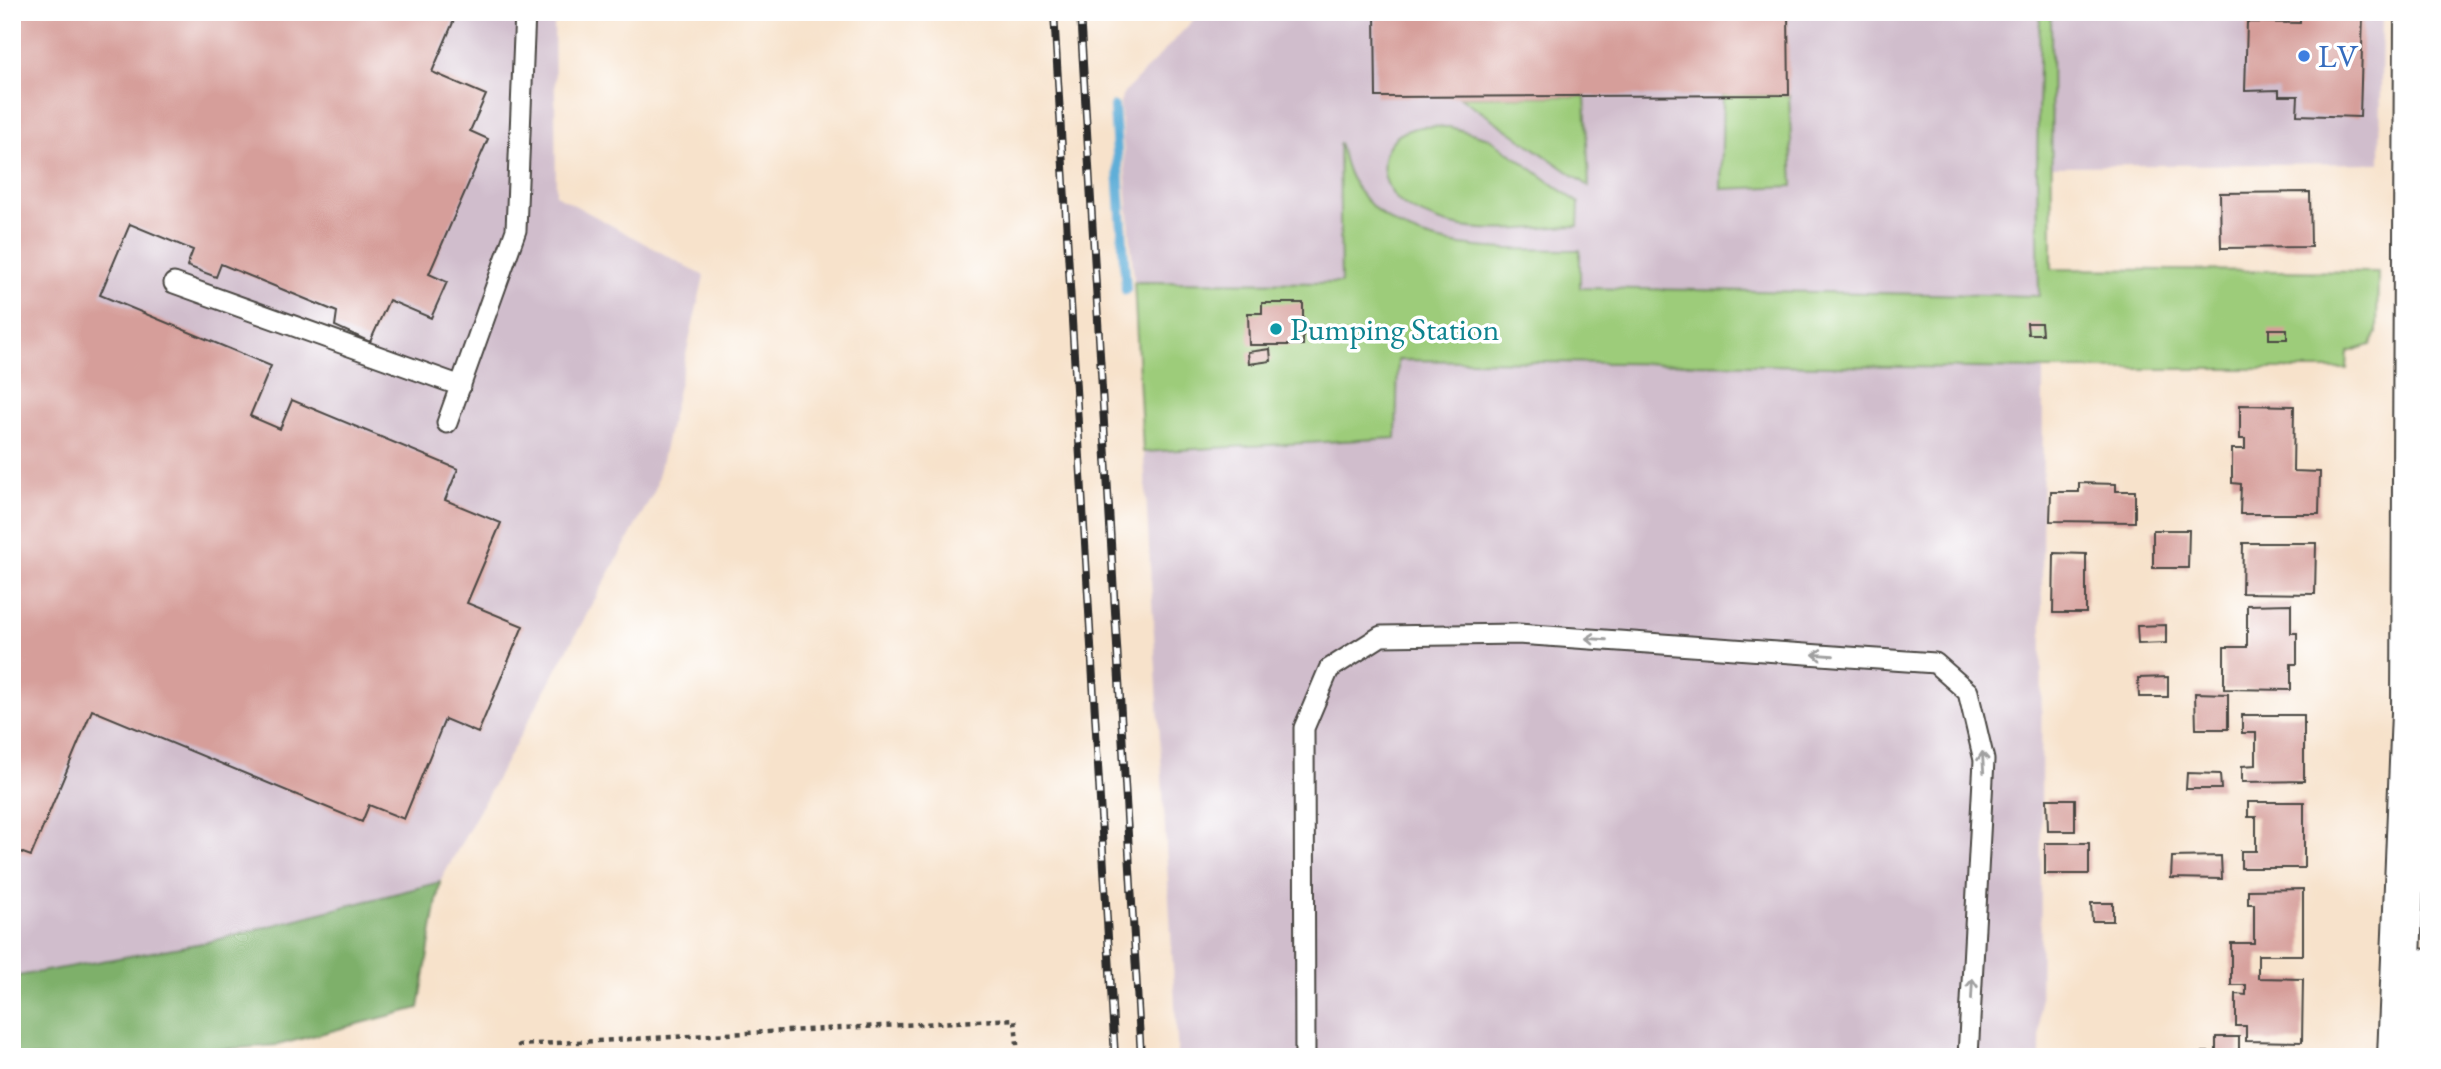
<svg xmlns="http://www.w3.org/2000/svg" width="2441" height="1069" font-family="'EB Garamond',serif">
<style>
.industrial{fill:#d0bdcc}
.green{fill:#9dcc7a;stroke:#647c52;stroke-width:2}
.forest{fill:#7eb06a;stroke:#546e4a;stroke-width:2}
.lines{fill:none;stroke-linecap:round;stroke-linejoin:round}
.stream{stroke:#5eaed8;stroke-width:10}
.building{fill:#d69e9a}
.service-casing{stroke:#4a4643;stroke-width:23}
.primary-casing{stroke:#4a4643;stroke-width:42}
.path{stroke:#4a4643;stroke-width:4.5;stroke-dasharray:5 5;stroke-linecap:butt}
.service{stroke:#fff;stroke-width:19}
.primary{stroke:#fff;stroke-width:38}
.rail-casing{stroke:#2b2b2b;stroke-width:8}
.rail{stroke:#fff;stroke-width:5;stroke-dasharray:16;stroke-linecap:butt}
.oneway{stroke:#a0a0a0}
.shop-dot{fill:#3f7fe0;stroke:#fff;stroke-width:2.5}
.culture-dot{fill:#0f9aa8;stroke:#fff;stroke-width:2.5}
.labels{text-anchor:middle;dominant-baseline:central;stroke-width:7;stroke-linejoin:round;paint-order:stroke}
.shop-label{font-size:32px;fill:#366cbe;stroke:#fff;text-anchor:start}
.culture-label{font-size:32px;fill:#0d838f;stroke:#fff;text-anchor:start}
</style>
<rect width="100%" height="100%" fill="#fff"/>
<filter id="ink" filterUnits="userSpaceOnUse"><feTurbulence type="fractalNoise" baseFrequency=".0143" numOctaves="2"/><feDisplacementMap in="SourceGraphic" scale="14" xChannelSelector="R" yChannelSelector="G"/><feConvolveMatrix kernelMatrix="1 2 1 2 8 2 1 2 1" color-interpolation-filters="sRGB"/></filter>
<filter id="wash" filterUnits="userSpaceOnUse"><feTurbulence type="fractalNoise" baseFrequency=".00686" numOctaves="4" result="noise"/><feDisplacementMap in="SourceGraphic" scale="28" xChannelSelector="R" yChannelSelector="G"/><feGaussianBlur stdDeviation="1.57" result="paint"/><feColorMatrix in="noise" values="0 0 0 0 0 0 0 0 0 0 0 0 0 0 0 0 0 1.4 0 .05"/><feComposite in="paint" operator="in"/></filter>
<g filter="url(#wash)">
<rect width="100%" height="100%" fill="#f7e2cb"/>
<path class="industrial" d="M 12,12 L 554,12 L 556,195 L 704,276 L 655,490 L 440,882 L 208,942 L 12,977 Z
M 1201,12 L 2382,12 L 2380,163 L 2051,166 L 2051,361 L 2043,369 L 2040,1057 L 1178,1057 L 1134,282 L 1120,103 L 1123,94 Z"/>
<path class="green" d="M 2040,12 L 2051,12 L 2052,269 L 2378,272 L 2377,333 L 2371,345 L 2348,352 L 2347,369 L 2043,369 L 1398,360 L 1396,438 L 1143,452 L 1134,282 L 1341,283 L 1339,142 C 1343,153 1345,167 1351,178 C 1394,259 1502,248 1580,250 L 1580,288 L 2039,296 L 2037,168 Z
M 1723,95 L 1789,95 L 1793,186 L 1721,189 Z
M 1585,96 L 1589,186 L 1460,97 Z
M 1450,127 L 1489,138 L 1579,203 L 1578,226 C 1534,227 1480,236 1438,221 C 1428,217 1417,213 1408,208 C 1376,189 1373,140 1412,129 C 1423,125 1438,127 1450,127 Z"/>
<path class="forest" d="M 440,882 L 419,1008 L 278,1045 L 176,1053 L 171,1057 L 12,1057 L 12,977 L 208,942 Z"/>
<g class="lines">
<path class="stream" d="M 1114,107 L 1126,290"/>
</g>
<g id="blocks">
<path class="building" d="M 12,12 L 457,13 L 432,72 L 486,95 L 470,131 L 488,139 L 429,274 L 447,282 L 431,318 L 389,300 L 370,342 L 335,326 L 337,312 L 221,264 L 216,277 L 187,266 L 193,250 L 130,224 L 100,295 L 271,366 L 250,416 L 280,429 L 292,400 L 458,469 L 445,500 L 501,523 L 467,603 L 523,626 L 478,733 L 445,719 L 404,819 L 369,805 L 362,822 L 92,710 L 31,856 L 12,849 Z
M 1375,12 L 1788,12 L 1789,95 L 1376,97 Z
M 2300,12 L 2363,12 L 2360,117 L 2297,115 L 2298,96 L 2279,96 L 2279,90 L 2245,91 L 2247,22 L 2300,23 Z
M 2310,192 L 2311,247 L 2221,248 L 2220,193 Z
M 1262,303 L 1303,303 L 1303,345 L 1249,345 L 1248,313 L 1262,313 Z
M 2027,323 L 2041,323 L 2042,334 L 2028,334 Z
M 2269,329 L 2287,329 L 2287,339 L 2269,339 Z
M 1270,349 L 1271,361 L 1249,364 L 1248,352 Z
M 2240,405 L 2294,406 L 2293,471 L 2320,472 L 2319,514 L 2240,514 L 2241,484 L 2232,483 L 2232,449 L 2245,449 L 2245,439 L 2240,439 Z
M 2079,483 L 2116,484 L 2116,491 L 2135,491 L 2135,522 L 2050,521 L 2051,492 L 2079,492 Z
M 2153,530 L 2189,530 L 2188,568 L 2153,568 Z
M 2243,543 L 2316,543 L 2315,594 L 2242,593 Z
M 2054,553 L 2086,554 L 2086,613 L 2053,613 Z
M 2291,604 L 2291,633 L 2297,633 L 2297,664 L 2291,664 L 2291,690 L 2224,689 L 2224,647 L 2247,647 L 2247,605 Z
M 2166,625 L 2166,643 L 2138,644 L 2137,626 Z
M 2168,677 L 2168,697 L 2139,697 L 2138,678 Z
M 2195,693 L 2228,694 L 2228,729 L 2196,729 Z
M 2242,715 L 2304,715 L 2304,781 L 2242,782 L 2242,766 L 2256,765 L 2256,733 L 2242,733 Z
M 2187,773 L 2220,774 L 2221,789 L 2186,789 Z
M 2047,799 L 2075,799 L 2075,831 L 2048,831 Z
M 2248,802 L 2304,802 L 2304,868 L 2241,868 L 2241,851 L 2256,851 L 2256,817 L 2248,817 Z
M 2045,843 L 2089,843 L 2089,874 L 2045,874 Z
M 2221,856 L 2222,879 L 2171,878 L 2172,857 Z
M 2303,889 L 2303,955 L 2258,955 L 2258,978 L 2303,979 L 2302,1042 L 2246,1041 L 2246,1026 L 2236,1026 L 2236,994 L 2246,995 L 2246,985 L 2231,985 L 2231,943 L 2254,943 L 2254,904 L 2248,904 L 2248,890 Z
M 2091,903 L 2113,903 L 2113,921 L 2092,921 Z
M 2216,1037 L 2239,1037 L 2239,1057 L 2202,1057 L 2202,1052 L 2216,1052 Z"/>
</g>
</g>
<g filter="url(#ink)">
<use href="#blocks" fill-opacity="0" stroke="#4a4643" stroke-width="2"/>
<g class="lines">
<g class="service-casing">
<path id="service" d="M 174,283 L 461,386
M 447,423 L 516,230 L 525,12
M 1305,1057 L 1304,728 L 1329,669 L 1381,636 L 1518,634 L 1935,663 L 1968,692 L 1984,760 L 1968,1057"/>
</g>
<g class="primary-casing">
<path id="primary" d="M 2419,968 L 2429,1044
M 2397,1057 L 2411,713 L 2414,12"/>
</g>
<path class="path" d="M 520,1057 L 519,1045 L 1015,1019 L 1018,1057"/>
<use href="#service" class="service"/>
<use href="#primary" class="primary"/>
<g class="rail-casing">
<path id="rail" d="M 1054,12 L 1115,1057
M 1080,12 L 1141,1057"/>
</g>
<use href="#rail" class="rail"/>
</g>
<defs><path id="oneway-shaft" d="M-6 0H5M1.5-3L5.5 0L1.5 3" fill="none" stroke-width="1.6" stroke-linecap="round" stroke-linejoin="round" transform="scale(1.75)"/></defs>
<g class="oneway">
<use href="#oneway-shaft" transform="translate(1596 639) rotate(-176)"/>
<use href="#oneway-shaft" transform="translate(1823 655) rotate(-176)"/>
<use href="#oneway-shaft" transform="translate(1983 762) rotate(-94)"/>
<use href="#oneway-shaft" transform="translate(1972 989) rotate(-87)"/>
</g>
</g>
<circle class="shop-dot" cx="2304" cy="56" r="7"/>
<circle class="culture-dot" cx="1276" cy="329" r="7"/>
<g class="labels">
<g class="shop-label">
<text x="2318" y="56">LV</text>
</g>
<g class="culture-label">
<text x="1290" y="329">Pumping Station</text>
</g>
</g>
<rect width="2441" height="1069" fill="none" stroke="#fff" stroke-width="42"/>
</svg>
